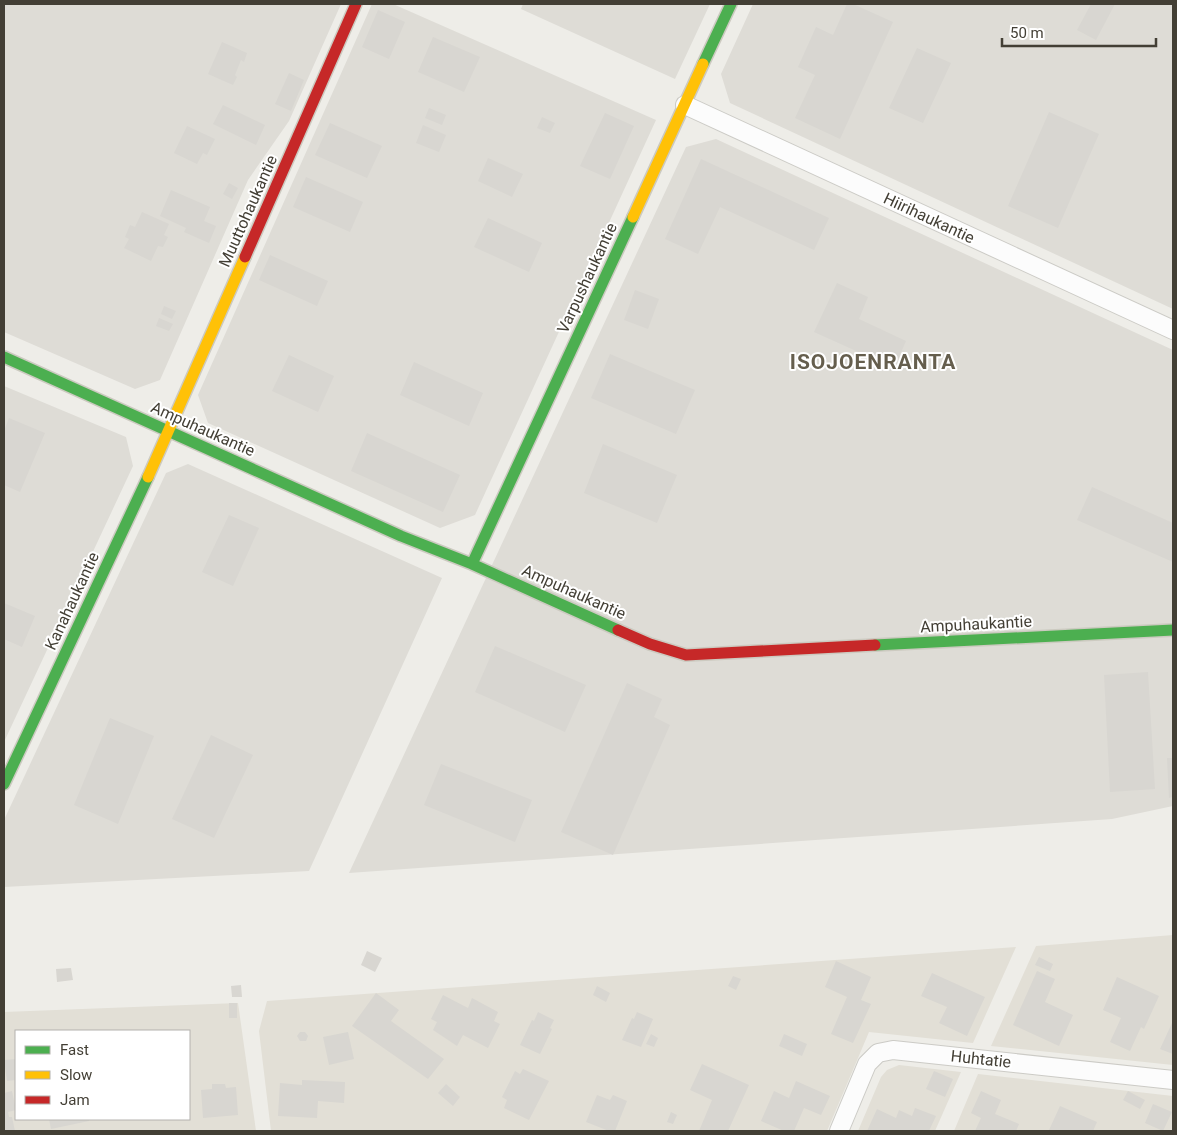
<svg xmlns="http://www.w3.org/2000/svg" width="1177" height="1135" font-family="Roboto,sans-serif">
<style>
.residential{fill:#e2dfd6;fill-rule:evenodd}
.industrial{fill:#dedcd6}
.building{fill:#d8d6d1}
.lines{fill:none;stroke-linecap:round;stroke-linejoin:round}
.street-casing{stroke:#cccbc6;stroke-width:20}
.fast-casing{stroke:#cccac0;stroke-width:14}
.slow-casing{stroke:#cccac0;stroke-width:14}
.jam-casing{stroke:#cccac0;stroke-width:14}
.street{stroke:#fcfcfc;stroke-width:18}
.fast{stroke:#4caf50;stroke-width:11}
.slow{stroke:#ffc107;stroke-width:11}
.jam{stroke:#c62828;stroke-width:11}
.labels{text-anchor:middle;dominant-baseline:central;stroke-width:4;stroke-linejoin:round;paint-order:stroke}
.street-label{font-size:16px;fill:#433f35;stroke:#fff}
.district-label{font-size:21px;font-weight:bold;letter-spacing:1px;fill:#655e4d;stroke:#fff}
</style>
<rect width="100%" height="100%" fill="#eeede8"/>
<path class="residential" d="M 1173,935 L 1173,1065 L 991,1046 L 1036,946 Z
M 1016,947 L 973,1043 L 869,1032 L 827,1131 L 271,1131 L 259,1031 L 267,1001 Z
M 238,1003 L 256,1131 L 4,1131 L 4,1012 ZM 16,1031 L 189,1031 L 189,1119 L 16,1119 Z
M 899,1065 L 961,1072 L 935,1131 L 858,1131 L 881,1077 L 887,1070 Z
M 978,1074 L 1173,1096 L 1173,1131 L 954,1131 Z"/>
<path class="industrial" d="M 4,4 L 341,4 L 289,121 L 248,180 L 160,380 L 135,389 L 4,332 Z
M 372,4 L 393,4 L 656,120 L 475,515 L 440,528 L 208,423 L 198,395 Z
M 523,4 L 710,4 L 675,79 L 521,9 Z
M 753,4 L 1173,4 L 1173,309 L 730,103 L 721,74 Z
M 716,139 L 1173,350 L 1173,806 L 1112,819 L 349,873 L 686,147 Z
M 4,386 L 126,437 L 133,466 L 4,742 Z
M 188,464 L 442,578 L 309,871 L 4,887 L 4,820 L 166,473 Z"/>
<path class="building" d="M 847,4 L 853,4 L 893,22 L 840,139 L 795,118 L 815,75 L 798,67 L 816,27 L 833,35 Z
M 1091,4 L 1115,4 L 1096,40 L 1077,30 Z
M 378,10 L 405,22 L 389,59 L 362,47 Z
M 433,37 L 480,57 L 464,92 L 418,72 Z
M 222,42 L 247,53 L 244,62 L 241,60 L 235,75 L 237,77 L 233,85 L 208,74 Z
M 917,48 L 951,63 L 923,123 L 889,108 Z
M 289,73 L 304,80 L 291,111 L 275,104 Z
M 223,105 L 265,125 L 256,145 L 213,124 Z
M 429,108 L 446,115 L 442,125 L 425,118 Z
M 1049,112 L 1099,134 L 1058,228 L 1008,206 Z
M 605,113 L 634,126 L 610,179 L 580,166 Z
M 542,117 L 555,123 L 550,133 L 537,128 Z
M 330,123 L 382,146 L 367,178 L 315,155 Z
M 423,125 L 446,135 L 439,152 L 416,143 Z
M 187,126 L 215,139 L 207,155 L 203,153 L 197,164 L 174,153 Z
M 488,158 L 523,174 L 512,197 L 478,181 Z
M 701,159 L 829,218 L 814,250 L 720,207 L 698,254 L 665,239 Z
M 306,177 L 363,202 L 350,232 L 293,207 Z
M 229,183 L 238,188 L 232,199 L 223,194 Z
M 171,190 L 210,207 L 204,221 L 216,226 L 209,243 L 184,232 L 186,228 L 160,216 Z
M 142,212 L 169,224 L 164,235 L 168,237 L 163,247 L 158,246 L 151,261 L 124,248 L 129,239 L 125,237 L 130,225 L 135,227 Z
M 488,218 L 542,243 L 529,272 L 474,247 Z
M 270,255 L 328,281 L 317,306 L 259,280 Z
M 837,283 L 868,297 L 859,319 L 906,341 L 894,368 L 814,332 Z
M 635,290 L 659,299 L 648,329 L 624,320 Z
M 164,306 L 176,311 L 172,319 L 161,314 Z
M 159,318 L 173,324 L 169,331 L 156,326 Z
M 610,354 L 695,390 L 676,434 L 591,398 Z
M 289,355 L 334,376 L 318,412 L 272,391 Z
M 414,362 L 483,393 L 469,426 L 400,395 Z
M 9,418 L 45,433 L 20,492 L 4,485 L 4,431 Z
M 367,433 L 460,475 L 443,512 L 351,471 Z
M 603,444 L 677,475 L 657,523 L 584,493 Z
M 1092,487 L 1173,523 L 1173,562 L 1077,520 Z
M 229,515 L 259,528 L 233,586 L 202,572 Z
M 4,603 L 35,616 L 22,647 L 4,639 Z
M 495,646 L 586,685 L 565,732 L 475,692 Z
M 1148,672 L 1155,789 L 1110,792 L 1104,675 Z
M 627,683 L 662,699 L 654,717 L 670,725 L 613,855 L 561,832 Z
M 110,718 L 154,736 L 118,824 L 74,805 Z
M 211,735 L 253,755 L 214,838 L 172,819 Z
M 1167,758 L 1173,758 L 1173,797 L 1169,798 Z
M 441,764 L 532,800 L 515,842 L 424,805 Z
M 367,951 L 382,958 L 375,972 L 361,965 Z
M 1039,957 L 1053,964 L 1050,971 L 1035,965 Z
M 836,961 L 871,977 L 861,1000 L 871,1004 L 853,1043 L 831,1034 L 847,997 L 825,987 Z
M 71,968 L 73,980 L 57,982 L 56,969 Z
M 1037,971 L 1055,979 L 1045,1002 L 1073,1015 L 1059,1046 L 1013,1025 Z
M 932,973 L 985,997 L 967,1036 L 939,1023 L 947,1007 L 921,996 Z
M 733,976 L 741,979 L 736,990 L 728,986 Z
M 1117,977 L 1159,996 L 1144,1029 L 1141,1027 L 1130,1051 L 1110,1042 L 1121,1018 L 1103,1010 Z
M 241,985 L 242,997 L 232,997 L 231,986 Z
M 597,986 L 610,993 L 606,1002 L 593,995 Z
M 376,993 L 399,1010 L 391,1021 L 444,1059 L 428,1079 L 352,1026 Z
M 443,995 L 468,1008 L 472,998 L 498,1012 L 494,1021 L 500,1024 L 488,1048 L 463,1035 L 457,1046 L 433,1030 L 437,1022 L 431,1019 Z
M 229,1003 L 237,1003 L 237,1018 L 229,1018 Z
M 538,1012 L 554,1020 L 550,1028 L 552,1029 L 540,1054 L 520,1045 L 532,1020 L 534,1021 Z
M 637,1012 L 653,1019 L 641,1047 L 622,1040 L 632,1018 L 634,1019 Z
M 1172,1023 L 1173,1024 L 1173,1054 L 1160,1049 Z
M 300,1032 L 305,1032 L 308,1036 L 306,1041 L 300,1041 L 297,1036 Z
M 348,1032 L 354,1059 L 329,1065 L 323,1037 Z
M 651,1034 L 658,1038 L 654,1047 L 646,1044 Z
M 784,1034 L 807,1044 L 802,1056 L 779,1046 Z
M 16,1059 L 16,1080 L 7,1081 L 4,1060 Z
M 702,1064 L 749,1085 L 728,1131 L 699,1131 L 712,1100 L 690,1090 Z
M 523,1069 L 549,1081 L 529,1120 L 504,1108 L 507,1100 L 502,1097 L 515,1071 L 520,1074 Z
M 934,1071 L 953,1079 L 945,1097 L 926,1089 Z
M 302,1080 L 345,1082 L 344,1103 L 318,1101 L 317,1118 L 278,1116 L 280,1083 L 302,1085 Z
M 796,1081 L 830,1096 L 821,1115 L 804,1108 L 794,1131 L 784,1131 L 761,1121 L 774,1091 L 789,1098 Z
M 212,1084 L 225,1084 L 226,1088 L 236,1087 L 238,1115 L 203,1118 L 201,1090 L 212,1089 Z
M 446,1084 L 460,1097 L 453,1106 L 438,1093 Z
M 12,1091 L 16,1110 L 8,1112 L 9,1117 L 12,1117 L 15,1131 L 4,1131 L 4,1093 Z
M 981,1091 L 1001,1100 L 995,1114 L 1019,1124 L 1016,1131 L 975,1131 L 981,1118 L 971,1113 Z
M 1128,1091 L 1145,1100 L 1140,1109 L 1123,1100 Z
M 597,1095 L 610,1100 L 613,1095 L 627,1101 L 615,1131 L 609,1131 L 586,1122 Z
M 1153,1104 L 1172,1112 L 1163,1131 L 1145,1123 Z
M 1060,1106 L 1097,1122 L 1093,1131 L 1049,1130 Z
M 915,1108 L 936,1116 L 929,1131 L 867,1131 L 877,1109 L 896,1118 L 899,1110 L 912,1116 Z
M 671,1112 L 677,1115 L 673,1124 L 667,1122 Z
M 49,1119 L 89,1119 L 89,1121 L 51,1129 Z"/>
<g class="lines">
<g class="street-casing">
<path id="street" d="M 685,105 L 1173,330
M 839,1131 L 867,1064 L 878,1053 L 893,1050 L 1173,1080"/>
</g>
<g class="fast-casing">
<path id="fast" d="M 703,64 L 731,4
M 4,357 L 401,536 L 472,564 L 618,630
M 472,564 L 633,217
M 875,645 L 1173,630
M 4,784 L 148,477"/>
</g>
<g class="slow-casing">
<path id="slow" d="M 633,217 L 703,64
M 148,477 L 245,257"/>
</g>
<g class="jam-casing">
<path id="jam" d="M 245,257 L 356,4
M 618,630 L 650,644 L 686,655 L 875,645"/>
</g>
<use href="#street" class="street"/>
<use href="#fast" class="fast"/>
<use href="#slow" class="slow"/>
<use href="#jam" class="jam"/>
</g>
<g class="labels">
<g class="street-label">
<text transform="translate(248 211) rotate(-66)">Muuttohaukantie</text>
<text transform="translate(929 218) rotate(25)">Hiirihaukantie</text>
<text transform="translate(587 278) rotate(-65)">Varpushaukantie</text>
<text transform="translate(203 429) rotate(24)">Ampuhaukantie</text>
<text transform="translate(574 592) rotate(24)">Ampuhaukantie</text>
<text transform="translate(72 601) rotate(-65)">Kanahaukantie</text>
<text transform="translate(976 624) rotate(-3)">Ampuhaukantie</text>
<text transform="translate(981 1059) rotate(6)">Huhtatie</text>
</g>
<g class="district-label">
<text x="873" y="362">ISOJOENRANTA</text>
</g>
</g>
<rect width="1177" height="1135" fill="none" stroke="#433f35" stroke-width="10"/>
<rect x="15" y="1030" width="175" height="90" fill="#ffffff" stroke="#b4b2ae"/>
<rect x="25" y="1046" width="25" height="8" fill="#4caf50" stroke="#b4b2ae"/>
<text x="60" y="1055" font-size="15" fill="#433f35">Fast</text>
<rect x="25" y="1071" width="25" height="8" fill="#ffc107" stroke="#b4b2ae"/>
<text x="60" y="1080" font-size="15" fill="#433f35">Slow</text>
<rect x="25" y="1096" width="25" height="8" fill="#c62828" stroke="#b4b2ae"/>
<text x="60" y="1105" font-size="15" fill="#433f35">Jam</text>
<path d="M1002 38v8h154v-8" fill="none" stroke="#433f35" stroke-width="2.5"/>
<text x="1010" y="38" font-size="15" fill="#433f35" stroke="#ffffff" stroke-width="4" paint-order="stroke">50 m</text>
</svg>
